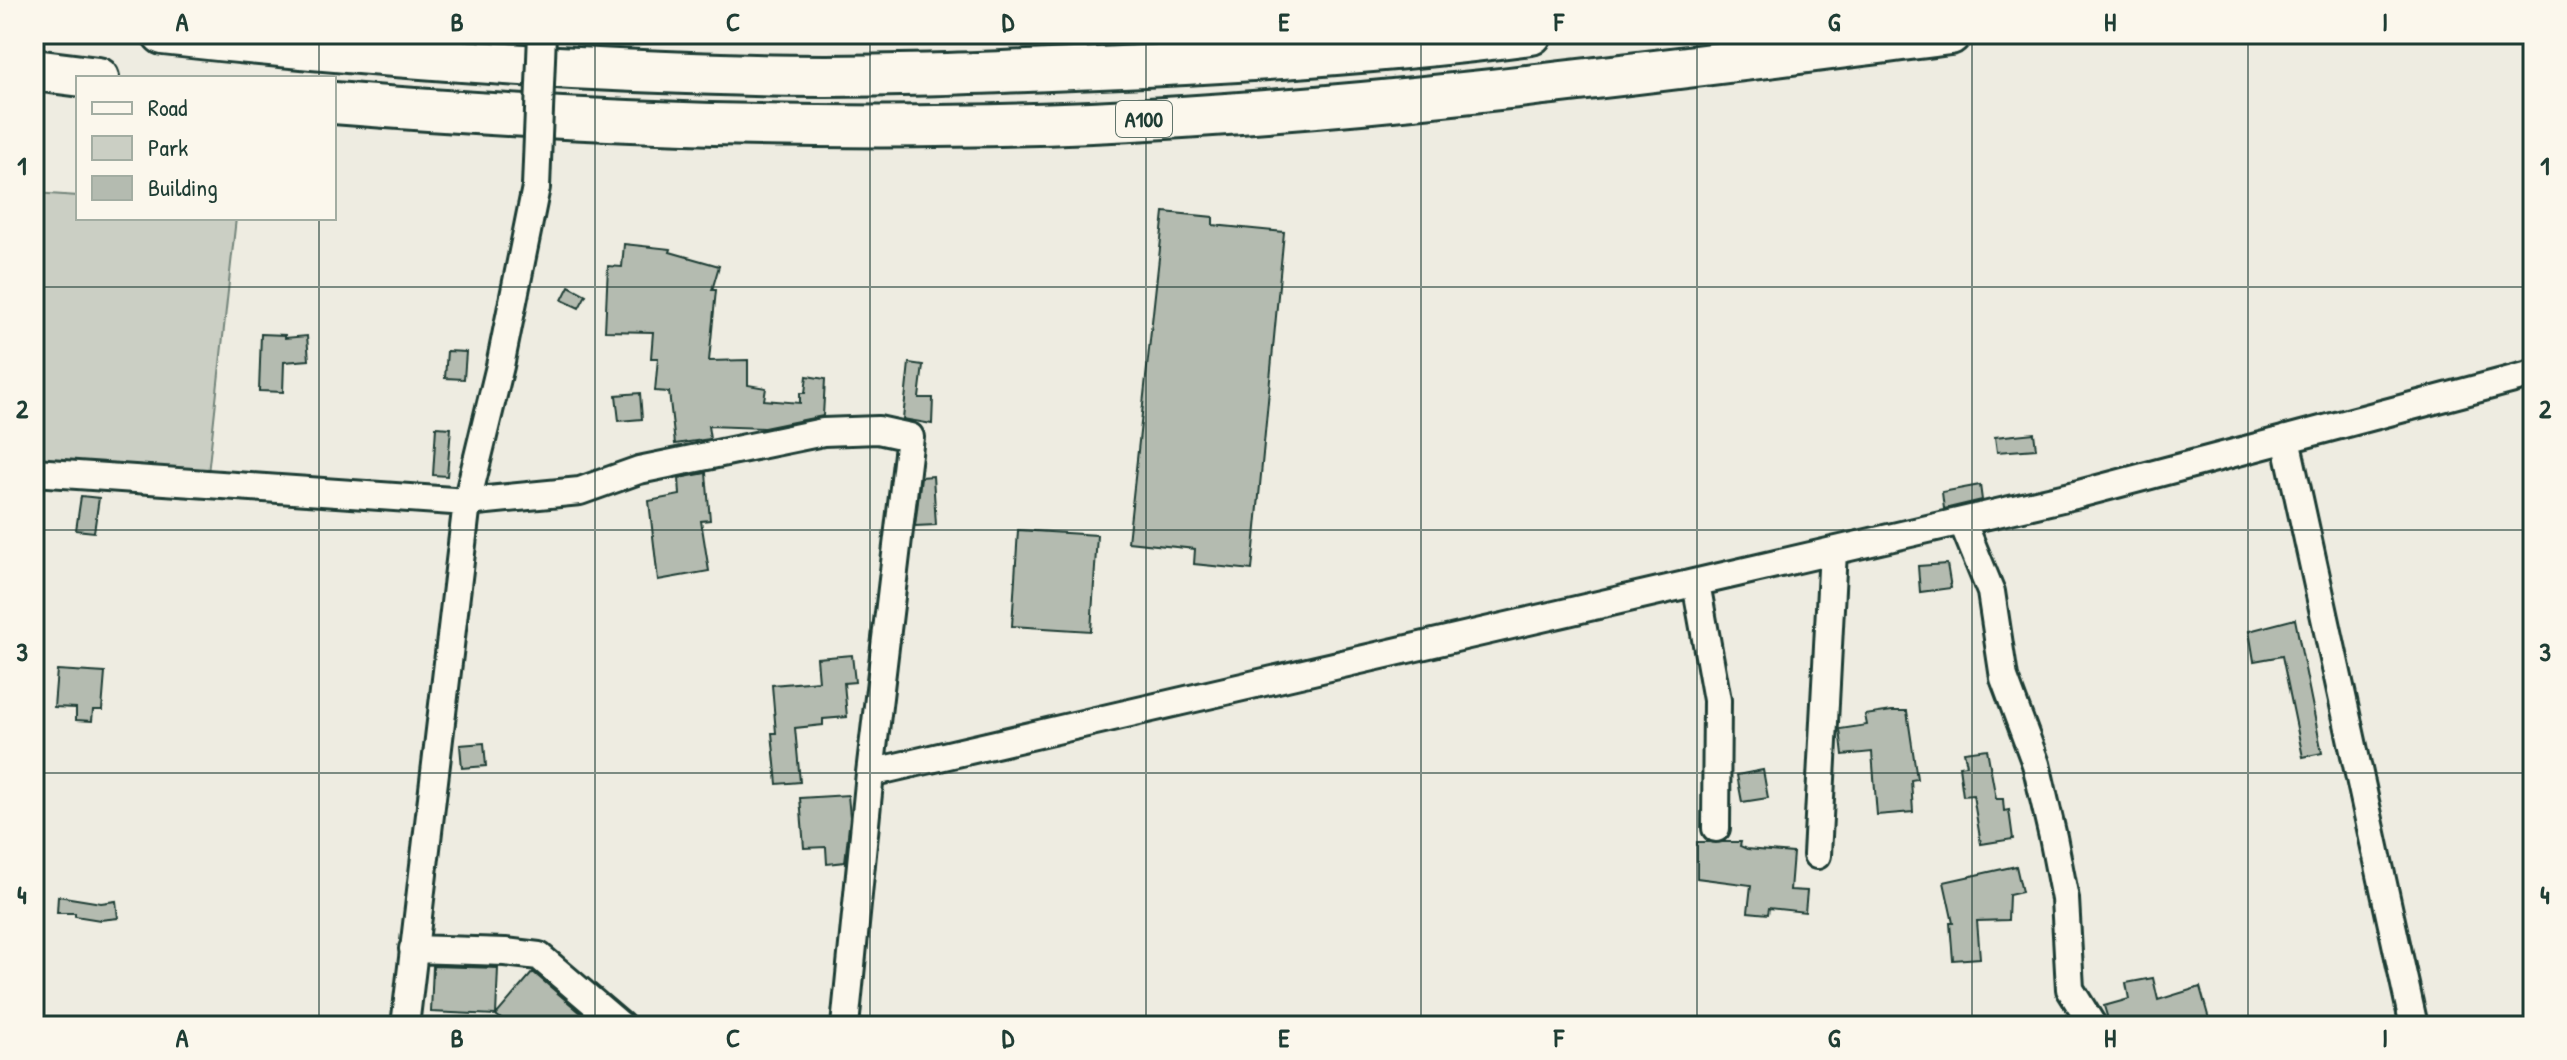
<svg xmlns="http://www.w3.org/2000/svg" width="2567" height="1060" font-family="'Patrick Hand',sans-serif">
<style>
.green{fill:#cbcfc4;stroke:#75867c;stroke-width:2}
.building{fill:#b4bbb0;stroke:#1f3d34;stroke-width:2}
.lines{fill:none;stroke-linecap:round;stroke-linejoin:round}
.minor-casing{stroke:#1f3d34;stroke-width:32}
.highway-casing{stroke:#1f3d34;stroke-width:46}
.minor{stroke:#fbf7ec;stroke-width:26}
.highway{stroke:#fbf7ec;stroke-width:40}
.minor-bridge-casing{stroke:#1f3d34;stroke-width:32;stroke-linecap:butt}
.minor-bridge{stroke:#fbf7ec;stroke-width:26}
.grid{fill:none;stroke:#1f3d34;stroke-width:2;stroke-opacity:0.55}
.labels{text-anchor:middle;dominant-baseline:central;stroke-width:6;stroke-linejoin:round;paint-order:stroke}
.shield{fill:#fbf7ec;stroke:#61756b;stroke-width:2}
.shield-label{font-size:22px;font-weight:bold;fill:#1f3d34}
.neatline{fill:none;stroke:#1f3d34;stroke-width:3}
.grid-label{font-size:26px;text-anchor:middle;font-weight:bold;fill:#1f3d34}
</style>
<rect width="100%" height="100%" fill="#eeece1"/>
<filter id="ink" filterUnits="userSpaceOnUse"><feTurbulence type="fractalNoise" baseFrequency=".0125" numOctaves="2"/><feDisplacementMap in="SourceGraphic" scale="16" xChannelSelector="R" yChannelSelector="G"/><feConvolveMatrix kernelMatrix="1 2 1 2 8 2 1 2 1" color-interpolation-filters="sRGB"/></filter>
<g filter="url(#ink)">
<path class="green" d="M 34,193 L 78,196 L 78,218 L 236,218 L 208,474 L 34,463 Z"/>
<path class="building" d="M 1164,212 L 1213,217 L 1213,225 L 1284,232 L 1252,570 L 1194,564 L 1195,549 L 1128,542 Z
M 624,244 L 671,249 L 670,252 L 719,266 L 712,290 L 716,290 L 709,361 L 748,360 L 748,385 L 766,388 L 764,400 L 800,403 L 800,393 L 805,393 L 807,376 L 825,379 L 823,416 L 764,428 L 708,426 L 710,439 L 675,444 L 669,392 L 655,391 L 658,358 L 651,358 L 653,332 L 605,331 L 608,266 L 622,267 Z
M 569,286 L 586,295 L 579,308 L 562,300 Z
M 261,334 L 285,335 L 285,338 L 307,336 L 309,360 L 284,362 L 283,392 L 259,391 Z
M 447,351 L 466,352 L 464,379 L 445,378 Z
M 909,363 L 923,365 L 919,398 L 933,398 L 932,424 L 903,419 Z
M 640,393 L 642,419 L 619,421 L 616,395 Z
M 436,427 L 451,428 L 447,476 L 433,475 Z
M 2034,433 L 2036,449 L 1997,452 L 1995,437 Z
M 706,473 L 710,520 L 701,521 L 709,571 L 658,580 L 649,501 L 680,495 L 679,478 Z
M 933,476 L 936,525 L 915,526 L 921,477 Z
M 1980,485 L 1982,500 L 1944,509 L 1942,492 Z
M 81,496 L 99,498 L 94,532 L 76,530 Z
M 1018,530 L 1097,535 L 1091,631 L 1012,626 Z
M 1947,564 L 1951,588 L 1920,592 L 1918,566 Z
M 2295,619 L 2322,753 L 2303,757 L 2282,656 L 2254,661 L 2249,631 Z
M 852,655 L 855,682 L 844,683 L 847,717 L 823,719 L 823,725 L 795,728 L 800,782 L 777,784 L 772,733 L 776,733 L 772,685 L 819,681 L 817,658 Z
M 57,670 L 105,673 L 102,710 L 93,710 L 92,721 L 76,720 L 76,708 L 54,707 Z
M 1892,711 L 1907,711 L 1917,779 L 1911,780 L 1913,812 L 1877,815 L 1872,752 L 1843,755 L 1840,729 L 1867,725 L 1865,715 Z
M 484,743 L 486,766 L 462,768 L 460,745 Z
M 1987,749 L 1996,799 L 2003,799 L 2004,811 L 2009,810 L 2013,839 L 1981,844 L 1973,795 L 1963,796 L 1959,766 L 1967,765 L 1964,752 Z
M 1763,770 L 1768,798 L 1742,802 L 1737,775 Z
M 848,795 L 850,817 L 845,862 L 827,864 L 826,847 L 804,848 L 800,798 Z
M 1697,842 L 1741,842 L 1740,846 L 1747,849 L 1793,853 L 1790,890 L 1807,891 L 1805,912 L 1769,908 L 1768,914 L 1748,912 L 1751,885 L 1697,878 Z
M 2016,866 L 2022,892 L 2009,895 L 2008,920 L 1977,921 L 1980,958 L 1953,960 L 1950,923 L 1953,923 L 1944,882 Z
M 58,896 L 101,903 L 116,901 L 118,918 L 100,920 L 75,916 L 75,913 L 57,913 Z
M 433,966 L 498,968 L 496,1015 L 431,1012 Z
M 533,972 L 596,1026 L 510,1026 L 496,1015 Z
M 2153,978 L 2158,1000 L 2200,987 L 2209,1019 L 2187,1026 L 2110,1026 L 2104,1006 L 2129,999 L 2126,983 Z"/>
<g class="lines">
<g class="minor-casing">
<path id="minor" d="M 2286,439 L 2414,1026
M 34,472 L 467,502 L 580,491 L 639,470 L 823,432 L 878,430 L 910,437 L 870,773 L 2075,495 L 2533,374
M 1962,521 L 1991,592 L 2004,678 L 2036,764 L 2053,837 L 2065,899 L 2070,989 L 2093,1026
M 1696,583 L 1717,700 L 1716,828
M 1817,855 L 1833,551
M 413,949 L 505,952 L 539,956 L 621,1026
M 405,1026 L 467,502 L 500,366 L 536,187
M 845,1026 L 870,773"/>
</g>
<g class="highway-casing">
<path id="highway" d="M 163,34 C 359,56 557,70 754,75 C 869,78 984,73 1099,68 C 1243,62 1388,53 1531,34
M 34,70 L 98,78
M 334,103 C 586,123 838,133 1091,122 C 1379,109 1664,70 1950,34"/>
</g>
<use href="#minor" class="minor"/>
<use href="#highway" class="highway"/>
<g class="minor-bridge-casing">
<path id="minor-bridge" d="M 536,187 L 542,34"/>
</g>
<use href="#minor-bridge" class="minor-bridge"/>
</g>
</g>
<path class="grid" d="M 319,34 L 319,78M 595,34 L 595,1026M 870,34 L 870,1026M 1146,34 L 1146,1026M 1421,34 L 1421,1026M 1697,34 L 1697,1026M 1972,34 L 1972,1026M 2248,34 L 2248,1026M 319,218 L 319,1026M 34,287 L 2533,287M 34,530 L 2533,530M 34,773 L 2533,773"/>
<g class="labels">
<rect class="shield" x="1116" y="101" width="56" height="36" rx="6"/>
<g class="shield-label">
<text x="1144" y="119">A100</text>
</g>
</g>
<rect width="2567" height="1060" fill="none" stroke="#fbf7ec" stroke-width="88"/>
<rect x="76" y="76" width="260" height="144" fill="#fbf7ec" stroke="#a3ada2" stroke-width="2"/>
<rect x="92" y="102" width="40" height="12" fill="#fbf7ec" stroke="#a3ada2" stroke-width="2"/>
<text x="148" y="116" font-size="24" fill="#1f3d34">Road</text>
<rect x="92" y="136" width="40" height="24" fill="#cbcfc4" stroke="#a3ada2" stroke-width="2"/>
<text x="148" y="156" font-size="24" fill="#1f3d34">Park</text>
<rect x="92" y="176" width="40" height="24" fill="#b4bbb0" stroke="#a3ada2" stroke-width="2"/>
<text x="148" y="196" font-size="24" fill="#1f3d34">Building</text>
<rect x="44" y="44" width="2479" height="972" class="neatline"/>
<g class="grid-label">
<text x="182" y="31">A</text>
<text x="457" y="31">B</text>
<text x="733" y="31">C</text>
<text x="1008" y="31">D</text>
<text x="1284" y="31">E</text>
<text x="1559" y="31">F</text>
<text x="1834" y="31">G</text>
<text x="2110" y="31">H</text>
<text x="2385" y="31">I</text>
<text x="22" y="175">1</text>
<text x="2545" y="175">1</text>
<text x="22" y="418">2</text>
<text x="2545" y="418">2</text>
<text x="22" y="661">3</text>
<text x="2545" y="661">3</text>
<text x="22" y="904">4</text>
<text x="2545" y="904">4</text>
<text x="182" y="1047">A</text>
<text x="457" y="1047">B</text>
<text x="733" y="1047">C</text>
<text x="1008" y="1047">D</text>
<text x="1284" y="1047">E</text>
<text x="1559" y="1047">F</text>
<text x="1834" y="1047">G</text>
<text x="2110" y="1047">H</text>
<text x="2385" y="1047">I</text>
</g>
</svg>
